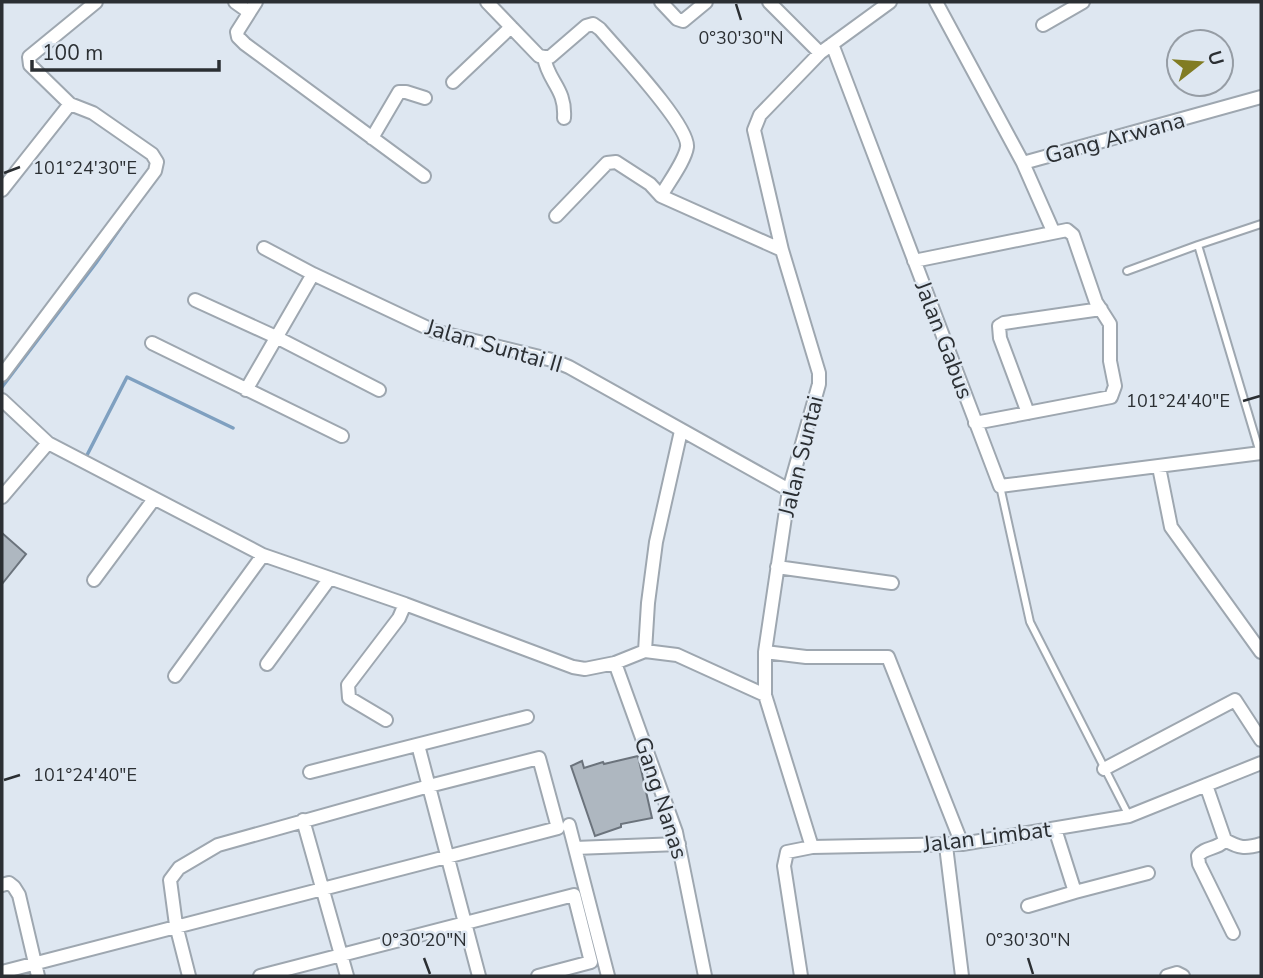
<svg xmlns="http://www.w3.org/2000/svg" width="1263" height="978" font-family="'Nunito Sans',sans-serif">
<style>
.lines{fill:none;stroke-linecap:round;stroke-linejoin:round}
.stream{stroke:#7fa0c0;stroke-width:3.5}
.building{fill:#aeb7c0;stroke:#6b737c;stroke-width:2}
.service-casing{stroke:#9ea7b0;stroke-width:10}
.minor-casing{stroke:#9ea7b0;stroke-width:16}
.service{stroke:#fff;stroke-width:6}
.minor{stroke:#fff;stroke-width:12}
.ticks{fill:none;stroke:#2b2f33;stroke-width:2.5}
.labels{text-anchor:middle;dominant-baseline:central;stroke-width:5;stroke-linejoin:round;paint-order:stroke}
.street-label{font-size:23px;fill:#2b2f33;stroke:#dee7f1}
.ticks-label{font-size:18px;text-anchor:middle;fill:#2b2f33;stroke:#dee7f1;stroke-width:5;stroke-linejoin:round;paint-order:stroke}
</style>
<rect width="100%" height="100%" fill="#dee7f1"/>
<g class="lines">
<path class="stream" d="M 2,387 L 96,263 L 133,210
M 85,459 L 127,377 L 233,428"/>
</g>
<path class="building" d="M 2,533 L 26,554 L 2,584 Z
M 638,756 L 652,818 L 621,824 L 621,827 L 595,836 L 571,766 L 582,761 L 584,768 L 603,762 L 604,764 Z"/>
<g class="lines">
<g class="service-casing">
<path id="service" d="M 1127,271 L 1198,245
M 1260,453 L 1198,245 L 1261,224
M 1000,486 L 1030,622 L 1129,816"/>
</g>
<g class="minor-casing">
<path id="minor" d="M 235,2 L 249,12
M 256,2 L 237,32 L 238,37 L 245,44 L 424,176
M 487,2 L 539,56 L 544,57
M 661,2 L 677,19 L 683,21 L 706,2
M 769,2 L 820,53
M 936,2 L 1023,163 L 1261,97
M 1043,25 L 1083,2
M 832,44 L 1000,486 L 1261,453
M 544,57 L 550,57 L 586,26 L 593,24 L 600,29 C 616,48 690,126 687,147 C 685,161 668,183 661,196
M 544,57 C 548,82 566,88 564,118
M 453,82 L 511,27
M 70,104 L 30,65 L 29,57 L 96,2
M 372,138 L 399,92 L 406,92 L 425,98
M 1023,163 L 1053,231
M 2,190 L 70,104 L 93,113 L 152,154 L 157,162 L 155,171 L 2,375
M 556,216 L 607,163 L 616,162 L 650,184 L 661,196 L 782,250
M 264,248 L 313,274
M 914,261 L 1067,230 L 1073,235 L 1096,302 L 1110,324 L 1110,361 L 1115,386 L 1111,397 L 975,423
M 195,300 L 276,337 L 379,390
M 152,343 L 342,436
M 246,390 L 313,274 L 434,331 L 552,360 L 569,367 L 789,490
M 2,400 L 48,443 L 263,555 L 405,604 L 573,667 L 585,669 L 615,663 L 645,651 L 677,655 L 765,695
M 1028,413 L 1000,338 L 999,326 L 1004,323 L 1101,309
M 1159,467 L 1171,527 L 1261,652
M 2,497 L 48,443
M 777,567 L 892,583
M 94,580 L 154,499
M 645,651 L 648,603 L 656,542 L 681,431
M 765,652 L 806,657 L 888,657 L 962,844
M 615,663 L 676,832 L 705,976
M 267,664 L 330,578
M 175,676 L 263,555
M 386,720 L 349,698 L 348,685 L 399,618 L 405,604
M 418,745 L 479,976
M 1104,769 L 1235,700 L 1261,740
M 310,772 L 527,717
M 1206,785 L 1225,840 C 1219,849 1204,847 1198,856 L 1199,864 L 1233,933
M 303,820 L 347,976
M 569,825 L 608,976
M 1055,829 L 1075,892 L 1148,873
M 1225,840 C 1239,848 1245,849 1261,844
M 946,846 L 962,976
M 812,847 L 765,695 L 765,652 L 789,490 L 819,384 L 819,373 L 782,250 L 754,130 L 760,115 L 820,53 L 890,2
M 575,848 L 679,844
M 2,885 L 9,883 L 14,887 L 19,895 L 38,976
M 1028,906 L 1075,892
M 2,972 L 558,828 L 539,758 L 429,786 L 218,845 L 179,868 L 170,880 L 176,925 L 189,976
M 260,976 L 574,895 L 591,962 L 538,976
M 801,976 L 784,866 L 787,852 L 812,847 L 962,844 L 1129,816 L 1261,763
M 1167,976 L 1177,973 L 1183,976"/>
</g>
<use href="#service" class="service"/>
<use href="#minor" class="minor"/>
</g>
<path class="ticks" d="M 736,4 L 741,20M 4,173 L 20,167M 1243,401 L 1260,396M 4,780 L 20,775M 424,958 L 430,974M 1028,958 L 1033,974"/>
<g class="labels">
<g class="street-label">
<text transform="translate(1115 138) rotate(-15)">Gang Arwana</text>
<text transform="translate(944 340) rotate(69)">Jalan Gabus</text>
<text transform="translate(494 346) rotate(16)">Jalan Suntai II</text>
<text transform="translate(801 456) rotate(-76)">Jalan Suntai</text>
<text transform="translate(661 798) rotate(72)">Gang Nanas</text>
<text transform="translate(987 837) rotate(-7)">Jalan Limbat</text>
</g>
</g>
<g class="ticks-label">
<text x="741" y="44">0°30'30"N</text>
<text x="85" y="174">101°24'30"E</text>
<text x="1178" y="407">101°24'40"E</text>
<text x="85" y="781">101°24'40"E</text>
<text x="424" y="946">0°30'20"N</text>
<text x="1028" y="946">0°30'30"N</text>
</g>
<rect width="1263" height="978" fill="none" stroke="#2b2f33" stroke-width="7"/>
<g transform="translate(1200 63) rotate(73)"><circle r="33" fill="#dee7f1" stroke="#969da5" stroke-width="2"/>
<path d="M0-5L12 26L0 18L-12 26Z" fill="#817c23"/>
<text y="-10" font-size="19" font-weight="bold" text-anchor="middle" fill="#2b2f33">U</text>
</g>
<path d="M32 60v10h187v-10" fill="none" stroke="#2b2f33" stroke-width="3.5"/>
<text x="42" y="60" font-size="21" fill="#2b2f33" stroke="#dee7f1" stroke-width="5" paint-order="stroke">100 m</text>
</svg>
